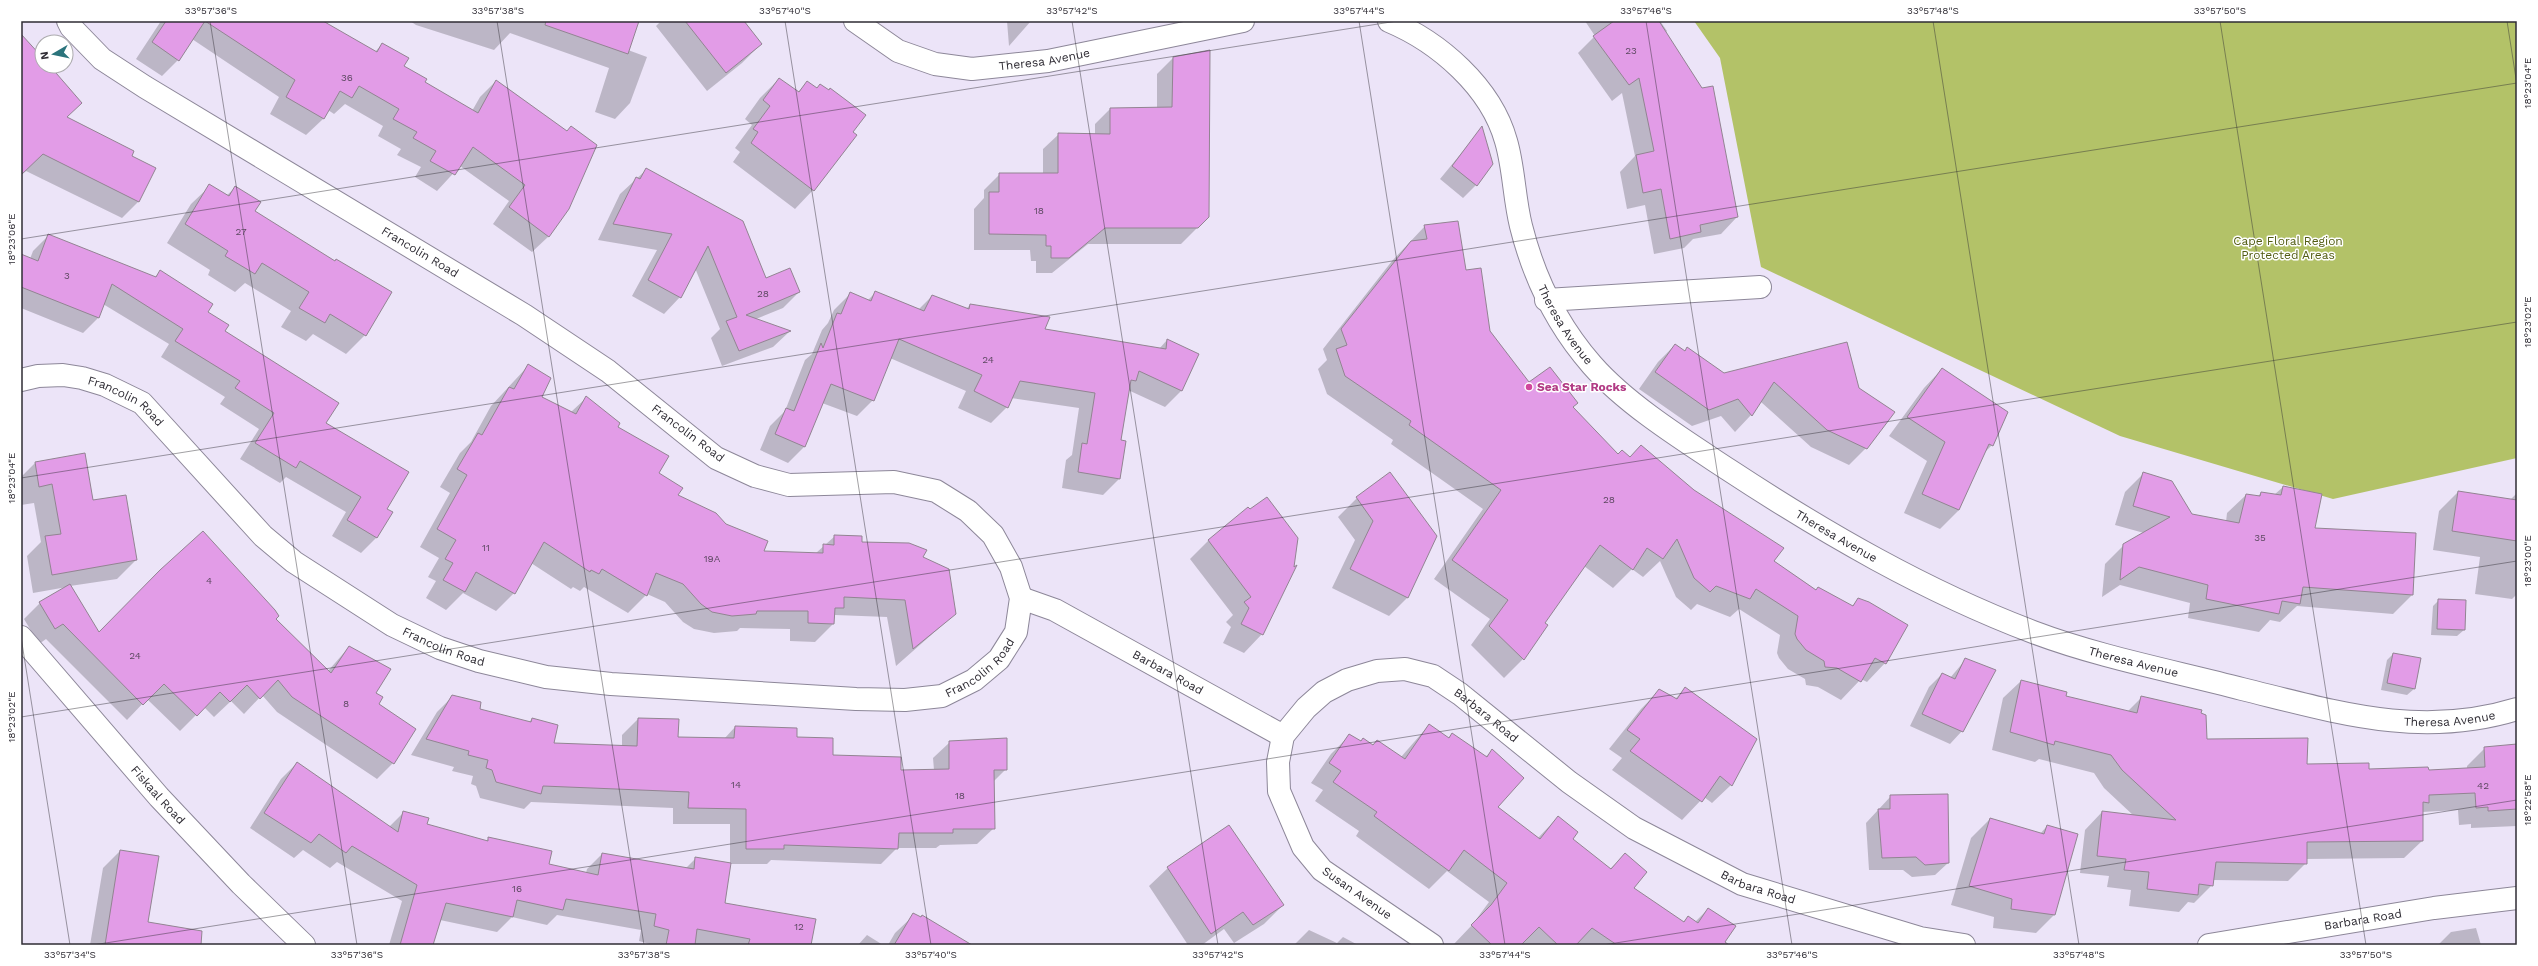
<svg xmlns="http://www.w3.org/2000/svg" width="2538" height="966" font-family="'Work Sans',sans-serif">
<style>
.green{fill:#b3c268}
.shadow{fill:#0003}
.building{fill:#e29ce7;stroke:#928492}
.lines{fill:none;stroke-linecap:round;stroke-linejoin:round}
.street-casing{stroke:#8d8799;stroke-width:24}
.street{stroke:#fff;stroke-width:22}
.ticks{fill:none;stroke:#2f2c34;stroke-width:1;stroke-opacity:0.45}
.hotel-dot{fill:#d1479c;stroke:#fff;stroke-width:1.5}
.labels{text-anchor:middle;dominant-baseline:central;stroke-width:3;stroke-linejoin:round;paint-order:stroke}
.number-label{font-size:10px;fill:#5c4861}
.street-label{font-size:12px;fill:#2f2c34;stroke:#fff}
.park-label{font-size:12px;fill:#525c12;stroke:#fff}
.hotel-label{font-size:12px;font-weight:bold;fill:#b23c85;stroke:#fff;text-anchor:start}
.neatline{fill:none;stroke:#2f2c34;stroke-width:1.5}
.ticks-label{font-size:10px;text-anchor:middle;fill:#2f2c34}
</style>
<rect width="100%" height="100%" fill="#ece4f8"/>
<path class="green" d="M 1694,21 L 2517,21 L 2517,458 L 2333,499 L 2120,436 L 1761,267 L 1720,58 Z"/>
<path class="shadow" d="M 161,21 L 321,21 L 375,52 L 382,44 L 403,66 L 423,83 L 472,111 L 480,97 L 496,81 L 549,236 L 532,252 L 493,224 L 509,201 L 460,166 L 437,191 L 415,177 L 421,167 L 397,155 L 401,149 L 378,136 L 383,126 L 345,104 L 334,114 L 328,110 L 323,119 L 306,135 L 270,114 L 279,97 L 192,39 L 178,60 L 162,76 L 136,59 Z
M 410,21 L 638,21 L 628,50 L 647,57 L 630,103 L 615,119 L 595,112 L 609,68 L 510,33 L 494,50 L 416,25 Z
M 661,21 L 742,21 L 761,44 L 742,63 L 707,91 L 656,26 Z
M 1007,21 L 1031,21 L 1009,46 Z
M 1585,21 L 1660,21 L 1667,31 L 1665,33 L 1701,89 L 1737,217 L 1721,234 L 1693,239 L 1684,248 L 1654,254 L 1645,205 L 1627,209 L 1620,172 L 1635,156 L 1622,93 L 1612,101 L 1578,53 L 1595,36 Z
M 21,53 L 42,59 L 42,66 L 48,66 L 66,118 L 131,156 L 139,201 L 122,218 L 26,171 L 21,175 Z
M 1173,58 L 1208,217 L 1181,244 L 1088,244 L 1052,273 L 1036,273 L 1036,261 L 1031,261 L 1030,250 L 974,250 L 974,209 L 984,198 L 984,190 L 1000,174 L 1043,174 L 1043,149 L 1059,134 L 1095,134 L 1095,124 L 1110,109 L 1157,108 L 1157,74 Z
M 779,79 L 797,93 L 808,82 L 816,89 L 820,85 L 813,190 L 795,209 L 733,162 L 740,152 L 735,148 L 752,125 L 745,119 L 760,98 Z
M 1482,128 L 1476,185 L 1463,198 L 1440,179 Z
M 646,170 L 765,279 L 799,292 L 783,308 L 756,319 L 789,332 L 773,347 L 722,366 L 711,338 L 720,329 L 695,268 L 680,297 L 664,314 L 632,296 L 657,250 L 598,240 L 620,194 Z
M 210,186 L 226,196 L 236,187 L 254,212 L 335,262 L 365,335 L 346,354 L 313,334 L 306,341 L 281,327 L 291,311 L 245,283 L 235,292 L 208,275 L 210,270 L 167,243 L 191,204 Z
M 1425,226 L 1465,271 L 1490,331 L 1529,384 L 1572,407 L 1618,455 L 1816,590 L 1852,606 L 1858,600 L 1885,663 L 1867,682 L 1861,679 L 1841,700 L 1818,687 L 1806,685 L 1805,679 L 1788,669 L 1779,658 L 1777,653 L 1780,635 L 1739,609 L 1730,617 L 1697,604 L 1691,610 L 1676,597 L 1660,561 L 1643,577 L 1632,569 L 1613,588 L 1584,566 L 1543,623 L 1546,625 L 1523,659 L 1504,678 L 1471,645 L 1490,619 L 1434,579 L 1483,509 L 1391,444 L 1393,440 L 1327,394 L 1318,369 L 1327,360 L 1323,349 L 1392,261 Z
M 49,235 L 154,278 L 160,272 L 207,312 L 223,331 L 325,424 L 386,510 L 377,537 L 361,553 L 332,536 L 346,512 L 286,477 L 280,483 L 240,459 L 259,429 L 220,404 L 225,397 L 161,357 L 169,344 L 103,304 L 98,318 L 83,333 L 21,308 L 21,255 L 30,259 L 33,251 Z
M 876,292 L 919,309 L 932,296 L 966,309 L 970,305 L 1043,330 L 1159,349 L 1167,340 L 1198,355 L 1181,391 L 1165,407 L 1128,390 L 1120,441 L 1119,479 L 1103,495 L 1062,488 L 1066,460 L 1072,455 L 1079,408 L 1011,398 L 1007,407 L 991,423 L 958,408 L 966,391 L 890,358 L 873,400 L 857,416 L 822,403 L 805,446 L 788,463 L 760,450 L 770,426 L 785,411 L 805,360 L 812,354 L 822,330 L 828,323 L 834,310 L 850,294 L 867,301 Z
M 1847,343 L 1866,448 L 1849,465 L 1811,447 L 1761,402 L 1751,415 L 1735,432 L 1721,416 L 1692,426 L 1639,389 L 1658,362 L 1675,345 L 1684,352 L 1687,349 L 1724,374 Z
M 528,366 L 540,397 L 571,412 L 586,398 L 617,427 L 676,496 L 725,525 L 763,552 L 816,553 L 835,536 L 922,557 L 955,614 L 896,666 L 887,617 L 835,615 L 833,624 L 815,642 L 790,641 L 790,629 L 740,628 L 737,631 L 714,633 L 694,629 L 683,622 L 665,602 L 647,594 L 628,613 L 584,587 L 580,591 L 573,587 L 571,589 L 531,563 L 514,593 L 496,611 L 463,593 L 446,610 L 426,598 L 436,581 L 428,577 L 439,558 L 420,547 L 450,493 L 440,487 L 460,453 L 471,442 L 491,406 Z
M 1942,369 L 1992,445 L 1983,454 L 1959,510 L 1940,529 L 1904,513 L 1927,461 L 1889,436 L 1924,388 Z
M 35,463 L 92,501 L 136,560 L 117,579 L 70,586 L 98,634 L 274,619 L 328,671 L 349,647 L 374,693 L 393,763 L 377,779 L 277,712 L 262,695 L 244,714 L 231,701 L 214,717 L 204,707 L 180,731 L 147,699 L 127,720 L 46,639 L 39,644 L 24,619 L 40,603 L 67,587 L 33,593 L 27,556 L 41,542 L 34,503 L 21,505 L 21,477 Z
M 1390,474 L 1436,537 L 1407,598 L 1389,616 L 1332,588 L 1355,540 L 1338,517 L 1357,498 Z
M 2143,474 L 2191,515 L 2226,522 L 2227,513 L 2246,495 L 2257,497 L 2261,493 L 2274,495 L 2283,487 L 2314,529 L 2415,534 L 2412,595 L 2393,614 L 2297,606 L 2280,622 L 2270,620 L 2259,632 L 2188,618 L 2190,603 L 2120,585 L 2102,597 L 2105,564 L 2124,545 L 2144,533 L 2115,525 L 2125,492 Z
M 2458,492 L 2510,500 L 2517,493 L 2517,594 L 2512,599 L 2475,594 L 2480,557 L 2433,550 L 2439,511 Z
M 1250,511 L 1262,634 L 1244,653 L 1223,643 L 1231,627 L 1226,622 L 1233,615 L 1190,559 L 1209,540 Z
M 2439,600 L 2464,630 L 2457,636 L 2431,635 L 2433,606 Z
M 2393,654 L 2414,689 L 2407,695 L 2381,690 L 2387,660 Z
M 1966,659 L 1962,731 L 1950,744 L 1910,726 L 1929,687 L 1942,674 L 1950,678 Z
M 2021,681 L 2064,697 L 2127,712 L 2142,697 L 2206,740 L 2306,765 L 2368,770 L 2428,771 L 2467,769 L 2467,766 L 2485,748 L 2517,745 L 2517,826 L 2471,828 L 2471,824 L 2459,825 L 2458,810 L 2422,812 L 2422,841 L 2404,858 L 2306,859 L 2306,863 L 2288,881 L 2213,880 L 2212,885 L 2194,903 L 2188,902 L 2179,912 L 2129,906 L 2131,890 L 2107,887 L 2109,876 L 2080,873 L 2085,830 L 2102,812 L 2134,816 L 2104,788 L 2094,773 L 2039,759 L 2035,762 L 1992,750 L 2003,698 Z
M 1685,689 L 1731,785 L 1712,803 L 1704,797 L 1682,820 L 1612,770 L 1622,758 L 1609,749 L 1641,709 L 1659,691 L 1675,699 Z
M 453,696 L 478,710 L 529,722 L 532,719 L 552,744 L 622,747 L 622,735 L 638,719 L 677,738 L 724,739 L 735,727 L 796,738 L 832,756 L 900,771 L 934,770 L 933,758 L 950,742 L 1006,769 L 993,782 L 994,828 L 977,844 L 940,845 L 936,848 L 897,848 L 881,864 L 771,860 L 767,864 L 730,864 L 724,904 L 810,945 L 653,945 L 639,941 L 641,930 L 557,915 L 547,925 L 512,917 L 497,932 L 440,920 L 432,945 L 389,945 L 402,901 L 337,862 L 330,868 L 303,850 L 294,858 L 250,828 L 281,779 L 297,763 L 389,827 L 404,812 L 426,825 L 485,842 L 488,839 L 550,852 L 548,865 L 586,873 L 587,869 L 602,854 L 686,868 L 696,858 L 730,864 L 730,824 L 673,824 L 673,808 L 531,802 L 524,809 L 480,798 L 476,786 L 471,784 L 473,776 L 452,771 L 454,767 L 411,755 L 437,712 Z
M 1429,725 L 1448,738 L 1452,734 L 1485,757 L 1492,751 L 1497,808 L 1537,839 L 1558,817 L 1571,839 L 1610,869 L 1625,855 L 1632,889 L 1683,922 L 1688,917 L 1695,922 L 1708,909 L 1722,945 L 1453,945 L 1472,925 L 1489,902 L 1447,871 L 1429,889 L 1356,836 L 1359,831 L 1315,801 L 1323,790 L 1311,783 L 1331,754 L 1350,735 L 1361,742 L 1372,746 L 1377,741 L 1401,757 Z
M 1891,796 L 1948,863 L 1935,875 L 1912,877 L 1903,870 L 1869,870 L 1866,823 Z
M 1990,819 L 2040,834 L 2047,826 L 2055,914 L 2036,933 L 1993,928 L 1994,917 L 1951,905 L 1971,838 Z
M 120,851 L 146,923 L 196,945 L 90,945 L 103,868 Z
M 1168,868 L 1283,905 L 1264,924 L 1234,943 L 1224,929 L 1202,945 L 1188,945 L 1149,886 Z
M 914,915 L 959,945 L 888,945 L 895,933 Z
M 2476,928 L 2481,945 L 2438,945 L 2451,932 Z
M 1309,930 L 1337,943 L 1343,937 L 1358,945 L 1294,945 Z
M 867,935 L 883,945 L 858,945 Z"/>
<path class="building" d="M 166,21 L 205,21 L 179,61 L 152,42 Z
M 205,21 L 323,21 L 377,52 L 382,43 L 409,58 L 404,66 L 427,79 L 425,82 L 478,113 L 496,80 L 567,131 L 571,126 L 597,145 L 569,209 L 549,237 L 509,207 L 525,185 L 473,147 L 455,175 L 430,161 L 436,151 L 413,138 L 417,132 L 393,119 L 399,109 L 359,86 L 352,98 L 340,91 L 324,119 L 286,97 L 295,80 Z
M 546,21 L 639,21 L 628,54 L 545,25 Z
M 685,21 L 744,21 L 762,44 L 726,73 Z
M 1614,21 L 1659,21 L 1702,88 L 1713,86 L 1738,217 L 1700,225 L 1701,232 L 1670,239 L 1661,189 L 1643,193 L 1636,155 L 1654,151 L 1639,78 L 1629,85 L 1593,36 Z
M 21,34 L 42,57 L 42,66 L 50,66 L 82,103 L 67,117 L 134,151 L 132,156 L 156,168 L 139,202 L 43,154 L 21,175 Z
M 1210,50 L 1209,217 L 1198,228 L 1105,228 L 1069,258 L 1051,258 L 1051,246 L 1046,246 L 1046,235 L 989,234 L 989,192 L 999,192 L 999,173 L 1058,173 L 1058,133 L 1110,134 L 1110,108 L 1172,107 L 1173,57 Z
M 779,78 L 799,92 L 807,81 L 817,88 L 820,84 L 829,90 L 830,88 L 866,115 L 853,132 L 857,135 L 814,191 L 751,143 L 758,132 L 753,129 L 770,106 L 763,100 Z
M 1482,126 L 1493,164 L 1477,186 L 1452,166 Z
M 646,168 L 743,221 L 766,278 L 790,268 L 800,292 L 746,315 L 791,331 L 739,351 L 726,321 L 737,317 L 708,246 L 681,298 L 648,280 L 672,234 L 613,224 L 636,177 L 640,179 Z
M 209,184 L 229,196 L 235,186 L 261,202 L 255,211 L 335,261 L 336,259 L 392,292 L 366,336 L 330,314 L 325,323 L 299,308 L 309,292 L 262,263 L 255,274 L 225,256 L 228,251 L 185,224 Z
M 1458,221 L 1466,270 L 1481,268 L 1490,331 L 1529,382 L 1550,367 L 1578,403 L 1573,407 L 1618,454 L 1622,450 L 1630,457 L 1641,445 L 1694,490 L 1784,548 L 1774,561 L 1816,590 L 1818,587 L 1853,606 L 1858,598 L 1869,602 L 1908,625 L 1886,664 L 1875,658 L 1861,682 L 1837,668 L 1825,667 L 1824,661 L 1806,650 L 1797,639 L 1795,634 L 1798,616 L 1756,589 L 1750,599 L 1716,586 L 1710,592 L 1694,578 L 1677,539 L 1663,559 L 1647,548 L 1633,570 L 1600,545 L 1545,623 L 1548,625 L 1524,660 L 1489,626 L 1508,600 L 1452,560 L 1501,490 L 1409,425 L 1411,421 L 1345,376 L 1336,349 L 1347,345 L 1341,329 L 1411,241 L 1427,239 L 1424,225 Z
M 48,234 L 156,277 L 160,270 L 213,304 L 208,312 L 229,325 L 225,331 L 339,403 L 326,423 L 409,472 L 387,509 L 393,512 L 377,538 L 347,520 L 361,497 L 300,461 L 296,468 L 255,443 L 274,413 L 235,388 L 240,381 L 175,341 L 183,329 L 112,284 L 99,318 L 21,287 L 21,254 L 38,261 Z
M 875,291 L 924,311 L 932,295 L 969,309 L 970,304 L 1050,317 L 1045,329 L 1166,349 L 1167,339 L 1199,354 L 1182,391 L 1139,371 L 1136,381 L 1131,380 L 1121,440 L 1126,441 L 1120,479 L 1078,472 L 1082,443 L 1087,444 L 1095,393 L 1020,381 L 1008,408 L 974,391 L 982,375 L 899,339 L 874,401 L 831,384 L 805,447 L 775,434 L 786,408 L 794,411 L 821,343 L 823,348 L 837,313 L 841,314 L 850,292 L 871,301 Z
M 1847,342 L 1859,388 L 1895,412 L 1867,449 L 1827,430 L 1774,382 L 1752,416 L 1738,399 L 1709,410 L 1655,372 L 1675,344 L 1685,351 L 1687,347 L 1724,373 Z
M 528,364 L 551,378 L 542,397 L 576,414 L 586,396 L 620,423 L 618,427 L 669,456 L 659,473 L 683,488 L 678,495 L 716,513 L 726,524 L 768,541 L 764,551 L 823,553 L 823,544 L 834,545 L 834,535 L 862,536 L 862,542 L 909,543 L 927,550 L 923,557 L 949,569 L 956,614 L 913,649 L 905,600 L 844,597 L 844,608 L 835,608 L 834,624 L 808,623 L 808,611 L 757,611 L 756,614 L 732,616 L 712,612 L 701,604 L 683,584 L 656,573 L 647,596 L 602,569 L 599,574 L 591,570 L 590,572 L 544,542 L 515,594 L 476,572 L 465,592 L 443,580 L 453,563 L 445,559 L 456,540 L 437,529 L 467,475 L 457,469 L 478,433 L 482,435 L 509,387 L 514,389 Z
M 1942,368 L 2008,412 L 1993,446 L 1989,444 L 1959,510 L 1922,494 L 1945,442 L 1907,417 Z
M 85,453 L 93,500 L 126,495 L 137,560 L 52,575 L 45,536 L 61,534 L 52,484 L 39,487 L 35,462 Z
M 1390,472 L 1437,536 L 1408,598 L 1350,569 L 1373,521 L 1356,497 Z
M 2143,472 L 2172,481 L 2192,514 L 2239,523 L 2246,494 L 2260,496 L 2261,492 L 2281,495 L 2283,486 L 2322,494 L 2315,528 L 2416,533 L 2413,595 L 2303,587 L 2300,604 L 2282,601 L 2279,614 L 2206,599 L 2208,585 L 2139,567 L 2120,580 L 2123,544 L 2170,517 L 2133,506 Z
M 2458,491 L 2517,500 L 2517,541 L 2452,531 Z
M 1267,497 L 1298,538 L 1294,567 L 1297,565 L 1263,635 L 1241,624 L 1249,608 L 1244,602 L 1251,597 L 1208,540 L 1248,507 L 1250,509 Z
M 203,531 L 275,610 L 279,616 L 276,619 L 331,673 L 349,646 L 391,669 L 376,693 L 383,697 L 379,704 L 416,729 L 394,764 L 292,697 L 278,680 L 260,699 L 247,685 L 230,702 L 220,692 L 197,716 L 164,684 L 143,705 L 63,624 L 55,629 L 39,602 L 70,584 L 99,632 L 160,570 Z
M 2438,599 L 2466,600 L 2465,630 L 2437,629 Z
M 2393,653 L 2421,658 L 2415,689 L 2387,683 Z
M 1965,658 L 1996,670 L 1963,732 L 1922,714 L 1942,673 L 1955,679 Z
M 2021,680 L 2067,692 L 2066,696 L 2137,713 L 2141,696 L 2202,710 L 2201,713 L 2206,715 L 2207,739 L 2308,738 L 2307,764 L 2369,763 L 2369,769 L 2428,767 L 2429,770 L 2485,767 L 2484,747 L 2517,744 L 2517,809 L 2488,811 L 2488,807 L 2476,808 L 2475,793 L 2429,795 L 2429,803 L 2423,802 L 2423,841 L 2307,842 L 2307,864 L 2216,862 L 2213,886 L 2199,884 L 2198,895 L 2147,889 L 2149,872 L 2124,870 L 2126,859 L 2097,856 L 2102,811 L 2176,820 L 2122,770 L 2111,755 L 2055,741 L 2054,745 L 2010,732 Z
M 1685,687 L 1757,739 L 1732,786 L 1720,776 L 1702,802 L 1630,751 L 1640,739 L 1627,730 L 1659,689 L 1677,699 Z
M 452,695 L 481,702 L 480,709 L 531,722 L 532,718 L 558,725 L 554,743 L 637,746 L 638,718 L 679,719 L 678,737 L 734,738 L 735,726 L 797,728 L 797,737 L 833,738 L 833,755 L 901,757 L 901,770 L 949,769 L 949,741 L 1007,738 L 1007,770 L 994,770 L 995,829 L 953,829 L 953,833 L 899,833 L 898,849 L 784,845 L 784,849 L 746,849 L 746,809 L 688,808 L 689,792 L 543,786 L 541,794 L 496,782 L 492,770 L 486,768 L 488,760 L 468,755 L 469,751 L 426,739 Z
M 1429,724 L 1449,738 L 1452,733 L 1487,757 L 1492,749 L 1524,778 L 1498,807 L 1540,839 L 1558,816 L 1578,832 L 1573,839 L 1611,869 L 1625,853 L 1647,872 L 1634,888 L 1684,922 L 1688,916 L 1698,923 L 1708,908 L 1736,926 L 1725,942 L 1729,945 L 1617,945 L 1592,928 L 1576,945 L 1558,945 L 1539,927 L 1521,945 L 1492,945 L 1471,925 L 1491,905 L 1507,883 L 1464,850 L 1449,871 L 1374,816 L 1377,812 L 1333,782 L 1341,771 L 1329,763 L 1349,734 L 1361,741 L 1363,738 L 1373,745 L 1377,740 L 1405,759 Z
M 297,762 L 398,832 L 403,811 L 429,818 L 427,824 L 488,841 L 488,837 L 552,851 L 549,864 L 598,875 L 602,853 L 694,869 L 695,857 L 731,863 L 725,903 L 816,919 L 811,945 L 748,945 L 750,939 L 697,929 L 695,945 L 666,945 L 669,930 L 654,926 L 656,914 L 566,899 L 563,910 L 517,900 L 513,917 L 446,903 L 433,945 L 400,945 L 417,885 L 352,846 L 346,853 L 319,834 L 311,843 L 264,813 Z
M 1948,794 L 1949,863 L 1925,865 L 1916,857 L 1882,858 L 1878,809 L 1890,809 L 1890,795 Z
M 1990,818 L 2044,834 L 2047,825 L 2078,834 L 2055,915 L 2011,909 L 2012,899 L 1969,886 Z
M 1229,825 L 1284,905 L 1253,925 L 1243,912 L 1211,934 L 1167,867 Z
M 120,850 L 159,856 L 148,922 L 202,931 L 201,945 L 105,945 Z
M 913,913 L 921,917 L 922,915 L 972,945 L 894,945 Z"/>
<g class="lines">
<g class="street-casing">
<g id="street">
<path id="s1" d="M 855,21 L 898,51 L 935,64 L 972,69 L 1048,61 L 1243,21"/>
<path id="s2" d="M 1389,21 C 1439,42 1491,87 1506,141 C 1514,168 1514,198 1521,226 C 1534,278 1557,325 1592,365 C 1627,405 1685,441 1729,470 C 1825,533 1925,591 2033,632 C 2099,657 2173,671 2242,689 C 2336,712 2420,739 2517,709"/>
<path d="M 1546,300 L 1760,287"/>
<path id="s3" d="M 21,380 L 38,376 L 63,375 L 82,378 L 105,385 L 142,403 L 263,536 L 294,562 L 392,625 L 440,648 L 479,661 L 546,677 L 611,684 L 856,699 L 905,700 L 942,696 L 974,680 L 999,659 L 1016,632 L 1021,598 L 1011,567 L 993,535 L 968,511 L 936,491 L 894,482 L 789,485 L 755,476 L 716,458 L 608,371 L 524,315 L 145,87 L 102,59 L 71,27 L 68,21"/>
<path id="s4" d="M 1021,598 L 1055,610 L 1283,736"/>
<path id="s5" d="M 21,637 L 159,797 L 241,884 L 304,945"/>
<path id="s6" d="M 1432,945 L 1322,870 L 1303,847 L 1279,791 L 1278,762 L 1283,736 L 1306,708 L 1324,692 L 1347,680 L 1377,671 L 1405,669 L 1433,676 L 1460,694 L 1569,782 L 1634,828 L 1742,884 L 1920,938 L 1964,945"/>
<path id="s7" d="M 2209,945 L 2434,908 L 2517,898"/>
</g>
</g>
<use href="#street" class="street"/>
</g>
<path class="ticks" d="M 210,21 L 357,945M 497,21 L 644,945M 785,21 L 931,945M 1072,21 L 1218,945M 1359,21 L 1505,945M 1646,21 L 1792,945M 1933,21 L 2079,945M 2220,21 L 2366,945M 2507,21 L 2517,85M 21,239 L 1397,21M 21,478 L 2517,83M 21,637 L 70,945M 21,717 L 2517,322M 93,945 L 2517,561M 1603,945 L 2517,800"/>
<circle class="hotel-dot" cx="1529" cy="387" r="4"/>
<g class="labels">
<g class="number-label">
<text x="1631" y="50">23</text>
<text x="347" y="77">36</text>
<text x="1039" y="210">18</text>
<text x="241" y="231">27</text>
<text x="67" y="275">3</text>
<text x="763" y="293">28</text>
<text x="988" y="359">24</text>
<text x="1609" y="499">28</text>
<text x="2260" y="537">35</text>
<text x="486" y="547">11</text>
<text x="712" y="558">19A</text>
<text x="209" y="580">4</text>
<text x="135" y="655">24</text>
<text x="346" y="703">8</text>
<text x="736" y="784">14</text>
<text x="2483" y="785">42</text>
<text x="960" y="795">18</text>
<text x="517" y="888">16</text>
<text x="799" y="926">12</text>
</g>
<g class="street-label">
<text stroke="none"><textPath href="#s1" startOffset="202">Theresa Avenue</textPath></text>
<text transform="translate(420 252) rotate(31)">Francolin Road</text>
<text stroke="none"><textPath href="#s2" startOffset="368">Theresa Avenue</textPath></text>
<text stroke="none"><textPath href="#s3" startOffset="112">Francolin Road</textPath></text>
<text transform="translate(688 433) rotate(37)">Francolin Road</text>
<text stroke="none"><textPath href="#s2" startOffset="716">Theresa Avenue</textPath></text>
<text stroke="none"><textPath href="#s3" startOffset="520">Francolin Road</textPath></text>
<text stroke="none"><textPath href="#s2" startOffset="1040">Theresa Avenue</textPath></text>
<text stroke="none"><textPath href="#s3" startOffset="1072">Francolin Road</textPath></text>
<text stroke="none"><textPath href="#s4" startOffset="165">Barbara Road</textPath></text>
<text stroke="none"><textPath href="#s6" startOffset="520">Barbara Road</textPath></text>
<text stroke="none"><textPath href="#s2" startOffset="1363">Theresa Avenue</textPath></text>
<text stroke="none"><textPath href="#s5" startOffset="209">Fiskaal Road</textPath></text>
<text stroke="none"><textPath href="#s6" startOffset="844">Barbara Road</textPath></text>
<text transform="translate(1357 893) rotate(35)">Susan Avenue</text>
<text stroke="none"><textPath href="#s7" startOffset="156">Barbara Road</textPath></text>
</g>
<g class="park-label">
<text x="2288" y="241">Cape Floral Region<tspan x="2288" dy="14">Protected Areas</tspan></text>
</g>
<g class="hotel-label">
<text x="1537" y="387">Sea Star Rocks</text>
</g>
</g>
<rect width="2538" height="966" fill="none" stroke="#ffffff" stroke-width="44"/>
<g transform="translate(54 54) rotate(261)"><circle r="19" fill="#ffffff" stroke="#acabae"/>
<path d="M0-3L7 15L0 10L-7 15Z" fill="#2b747c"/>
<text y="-6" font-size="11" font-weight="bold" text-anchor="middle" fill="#2f2c34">N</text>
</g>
<rect x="22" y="22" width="2494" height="922" class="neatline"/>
<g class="ticks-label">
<text x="211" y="14">33°57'36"S</text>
<text x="498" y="14">33°57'38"S</text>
<text x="785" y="14">33°57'40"S</text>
<text x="1072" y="14">33°57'42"S</text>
<text x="1359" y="14">33°57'44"S</text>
<text x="1646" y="14">33°57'46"S</text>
<text x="1933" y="14">33°57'48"S</text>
<text x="2220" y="14">33°57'50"S</text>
<text transform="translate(2527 83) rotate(-90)" y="4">18°23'04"E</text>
<text transform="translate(11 239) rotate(-90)" y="4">18°23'06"E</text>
<text transform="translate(2527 322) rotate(-90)" y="4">18°23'02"E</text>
<text transform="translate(11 478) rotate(-90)" y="4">18°23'04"E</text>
<text transform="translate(2527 561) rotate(-90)" y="4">18°23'00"E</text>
<text transform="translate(11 717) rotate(-90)" y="4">18°23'02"E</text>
<text transform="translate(2527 800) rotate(-90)" y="4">18°22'58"E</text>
<text x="70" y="958">33°57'34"S</text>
<text x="357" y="958">33°57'36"S</text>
<text x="644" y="958">33°57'38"S</text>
<text x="931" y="958">33°57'40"S</text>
<text x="1218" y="958">33°57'42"S</text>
<text x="1505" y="958">33°57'44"S</text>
<text x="1792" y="958">33°57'46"S</text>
<text x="2079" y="958">33°57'48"S</text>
<text x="2366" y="958">33°57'50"S</text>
</g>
</svg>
